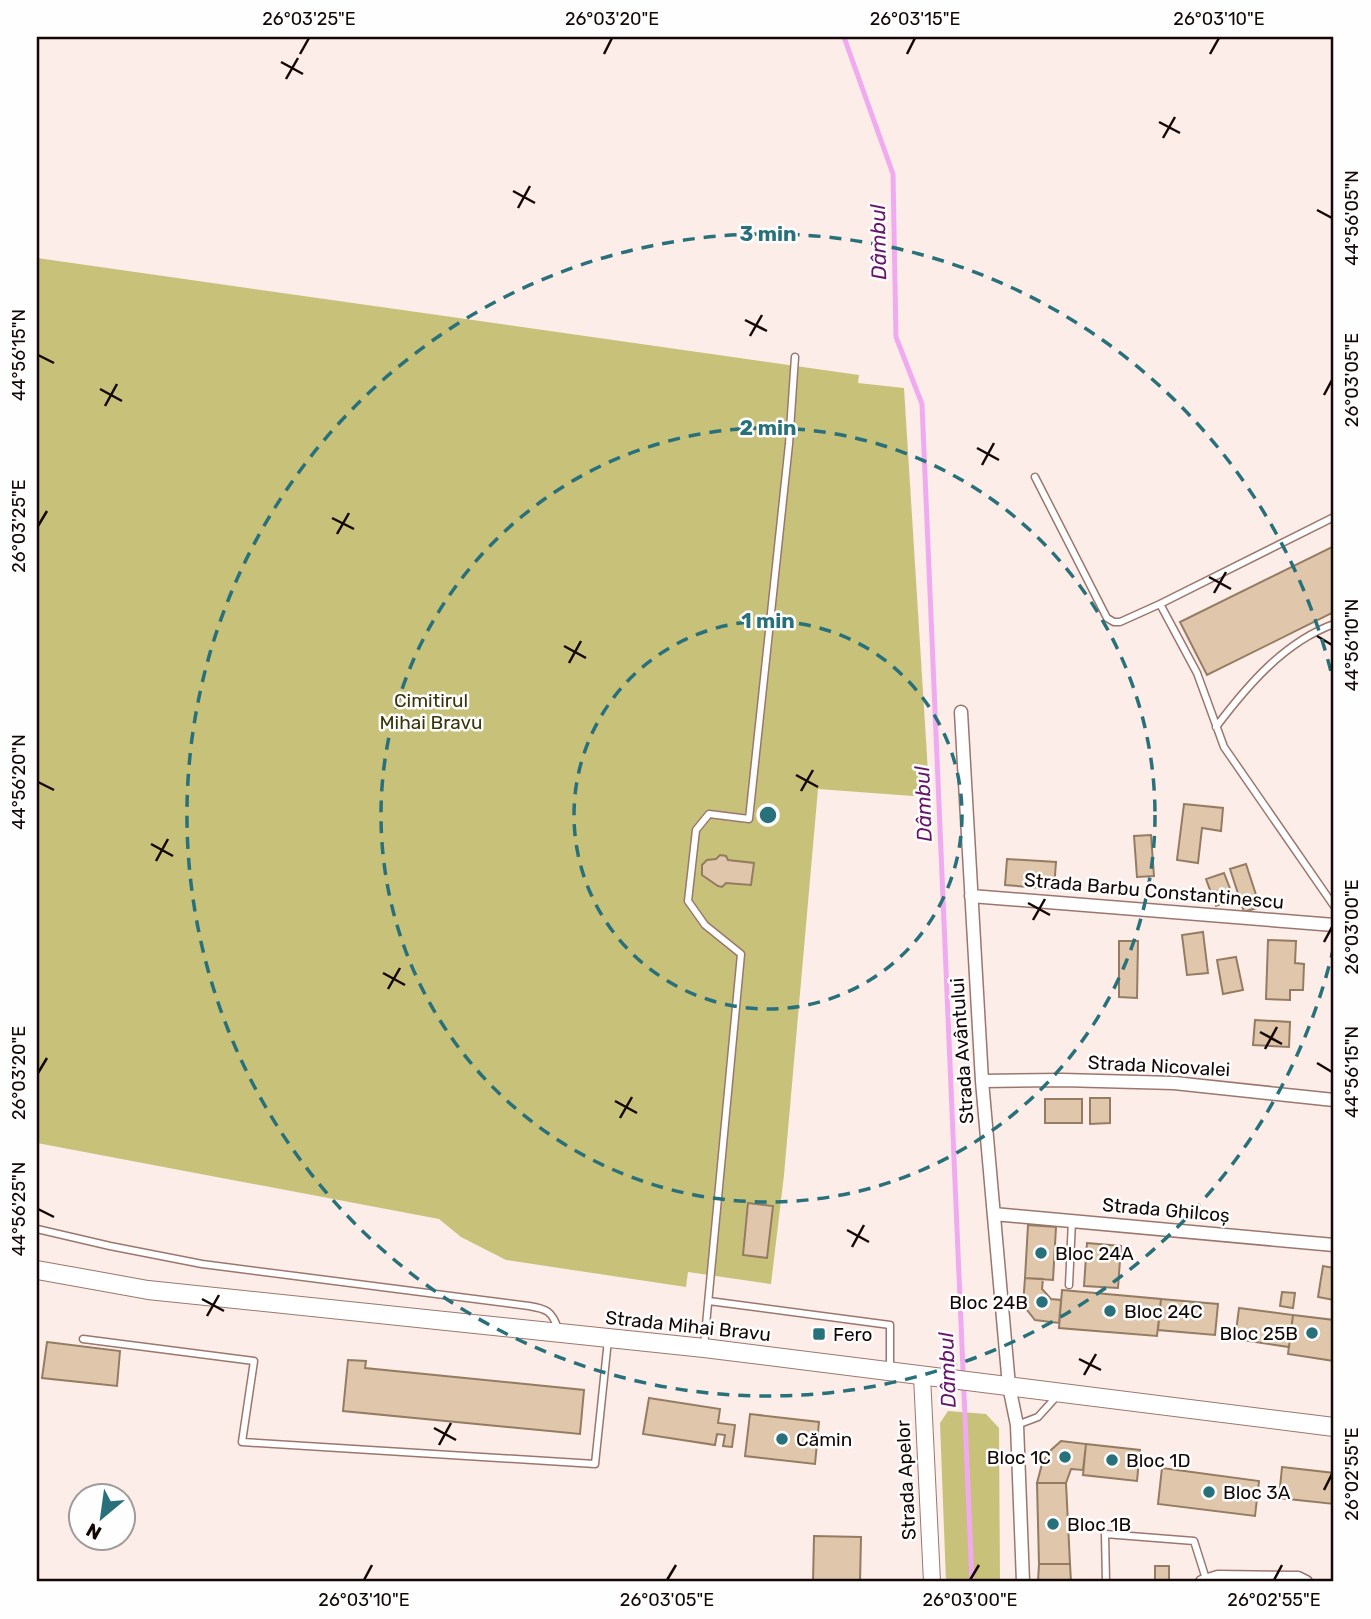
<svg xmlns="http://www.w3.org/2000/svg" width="1371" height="1619" font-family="Rubik,sans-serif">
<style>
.green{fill:#c8c17a}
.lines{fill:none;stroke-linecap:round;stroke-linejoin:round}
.stream{stroke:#f0aaf0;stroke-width:5}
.building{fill:#e0c7ac;stroke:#947c63;stroke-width:2}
.service-casing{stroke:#9a776e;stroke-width:9}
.minor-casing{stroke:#9a776e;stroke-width:15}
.tertiary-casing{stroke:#9a776e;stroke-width:18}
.secondary-casing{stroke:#9a776e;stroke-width:20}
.service{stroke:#fff;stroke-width:6}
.minor{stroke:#fff;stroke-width:12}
.tertiary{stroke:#fff;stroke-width:16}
.secondary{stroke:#fff;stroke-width:18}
.ticks{fill:none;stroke:#140806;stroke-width:2.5}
.ring{fill:none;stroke:#28717a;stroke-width:3.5;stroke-dasharray:12 9}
.poi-dot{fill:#28717a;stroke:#fefefe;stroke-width:2.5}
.labels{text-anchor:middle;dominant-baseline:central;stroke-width:5;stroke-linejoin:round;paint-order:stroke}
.park-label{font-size:19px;fill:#393408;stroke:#fefefe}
.street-label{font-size:19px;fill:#140806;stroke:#fefefe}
.poi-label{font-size:19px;fill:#140806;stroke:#fefefe;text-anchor:start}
.water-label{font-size:21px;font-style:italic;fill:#68166b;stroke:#fefefe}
.centre{fill:#28717a;stroke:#fefefe;stroke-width:3.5}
.ring-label{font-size:21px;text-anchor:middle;font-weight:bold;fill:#28717a;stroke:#fefefe;stroke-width:5;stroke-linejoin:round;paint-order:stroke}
.neatline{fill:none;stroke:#140806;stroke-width:2.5}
.ticks-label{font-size:18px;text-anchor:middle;fill:#140806}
</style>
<rect width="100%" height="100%" fill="#fdede8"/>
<path class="green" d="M 37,258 L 859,375 L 858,383 L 904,388 L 929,788 L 913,796 L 818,789 L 784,1175 L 771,1284 L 688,1272 L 686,1287 L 506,1260 L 461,1237 L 439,1219 L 37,1143 Z
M 948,1411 L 986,1414 L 999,1428 L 1000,1582 L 946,1582 L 940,1423 Z"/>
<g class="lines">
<path class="stream" d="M 844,37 L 893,174 L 896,337 L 922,404 L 972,1582"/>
</g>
<path class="building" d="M 1334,546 L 1334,612 L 1207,675 L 1180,622 Z
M 1184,804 L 1223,808 L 1221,831 L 1202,828 L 1198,863 L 1177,860 Z
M 1151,835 L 1154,876 L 1137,877 L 1134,836 Z
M 720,855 L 726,856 L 728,860 L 754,863 L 751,885 L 726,883 L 722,887 L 718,886 L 702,875 L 702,865 L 707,860 L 716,859 Z
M 1007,859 L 1056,862 L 1054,889 L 1005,885 Z
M 1246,864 L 1260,907 L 1244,912 L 1230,869 Z
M 1224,873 L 1234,899 L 1216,906 L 1206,879 Z
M 1203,932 L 1208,973 L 1187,975 L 1182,935 Z
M 1268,940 L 1296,941 L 1295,963 L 1304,964 L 1303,990 L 1290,990 L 1290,1000 L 1266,999 Z
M 1119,941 L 1138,941 L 1137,998 L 1119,997 Z
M 1236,957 L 1243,990 L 1223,994 L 1217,960 Z
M 1255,1020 L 1290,1022 L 1289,1047 L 1253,1045 Z
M 1090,1098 L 1110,1098 L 1110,1123 L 1090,1124 Z
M 1045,1099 L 1082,1099 L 1082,1123 L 1045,1123 Z
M 748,1203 L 773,1206 L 767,1258 L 743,1255 Z
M 1028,1225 L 1056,1227 L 1053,1280 L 1025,1278 Z
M 1087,1243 L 1121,1246 L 1118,1288 L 1084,1286 Z
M 1323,1266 L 1334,1268 L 1334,1300 L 1318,1297 Z
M 1025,1278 L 1043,1279 L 1042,1289 L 1051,1299 L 1061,1300 L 1059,1323 L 1035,1320 L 1023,1305 Z
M 1062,1290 L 1161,1299 L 1157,1336 L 1059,1328 Z
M 1282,1292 L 1295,1293 L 1293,1308 L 1280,1306 Z
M 1161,1299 L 1218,1304 L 1215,1335 L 1158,1330 Z
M 1239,1308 L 1293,1315 L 1289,1347 L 1235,1339 Z
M 1293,1315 L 1334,1320 L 1334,1361 L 1288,1354 Z
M 47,1342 L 120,1351 L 117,1386 L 42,1378 Z
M 348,1360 L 366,1361 L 365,1368 L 584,1390 L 580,1434 L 343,1411 Z
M 649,1398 L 720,1409 L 718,1423 L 735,1425 L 732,1447 L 723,1446 L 725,1435 L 717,1434 L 715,1445 L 643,1434 Z
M 750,1414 L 819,1422 L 815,1464 L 745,1456 Z
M 1061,1441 L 1086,1444 L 1083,1470 L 1071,1469 L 1066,1483 L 1037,1483 L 1042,1464 L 1050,1451 Z
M 1086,1444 L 1140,1450 L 1137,1481 L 1083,1475 Z
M 1282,1467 L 1334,1473 L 1334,1504 L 1279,1498 Z
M 1162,1468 L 1259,1481 L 1255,1516 L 1158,1504 Z
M 1037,1483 L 1066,1483 L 1070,1564 L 1039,1564 Z
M 814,1536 L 861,1537 L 860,1582 L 813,1582 Z
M 1039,1564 L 1070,1564 L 1071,1582 L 1038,1582 Z
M 1155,1566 L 1169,1566 L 1169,1582 L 1155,1582 Z"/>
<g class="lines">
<g class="service-casing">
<path id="service" d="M 1035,477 L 1107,618 L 1114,622 L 1120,622 L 1160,604
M 1334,517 L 1160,604 L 1197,673 L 1224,747 L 1334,906
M 1216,727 C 1247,686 1284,642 1334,624
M 37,1229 L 110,1246 L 202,1264 L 529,1306 C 547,1309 552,1311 558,1329
M 1069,1285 L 1072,1221
M 709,1301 L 890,1325 L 890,1371
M 83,1339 L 254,1361 L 242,1442 L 595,1464 L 608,1340
M 704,1346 L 741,954 L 705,925 L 688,901 L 696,830 L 709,814 L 749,819 L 789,444 L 795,357
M 1017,1425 L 1038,1417 L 1057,1396
M 1106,1582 L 1105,1534 L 1194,1541 L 1206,1579"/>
</g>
<g class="minor-casing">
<path id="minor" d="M 961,712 L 982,1081 L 1009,1386 L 1017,1425 L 1023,1582
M 971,896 L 1334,925
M 982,1081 L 1062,1080 L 1174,1083 L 1334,1100
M 994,1214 L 1334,1245
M 1202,1582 L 1218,1577 L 1298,1578 L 1306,1582"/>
</g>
<g class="tertiary-casing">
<path id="tertiary" d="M 922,1376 L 932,1582"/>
</g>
<g class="secondary-casing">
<path id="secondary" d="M 37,1270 L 148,1290 L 704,1348 L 1334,1427"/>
</g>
<use href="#service" class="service"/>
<use href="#minor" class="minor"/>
<use href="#tertiary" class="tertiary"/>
<use href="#secondary" class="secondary"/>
</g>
<path class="ticks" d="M 300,54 L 309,38M 604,54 L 612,38M 907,54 L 915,38M 1210,54 L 1219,38M 281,62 L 303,74M 286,79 L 298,58M 1159,122 L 1180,133M 1163,138 L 1175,117M 513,191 L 535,203M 518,208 L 530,186M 1317,210 L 1332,218M 745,320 L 767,331M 750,336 L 762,315M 38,355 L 54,363M 100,389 L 122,401M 1324,395 L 1332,380M 105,406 L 117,384M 977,448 L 999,460M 982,465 L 994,443M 332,518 L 354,529M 38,526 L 47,511M 337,534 L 349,513M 1209,577 L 1231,589M 1214,593 L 1226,572M 1317,636 L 1332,645M 564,646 L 586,658M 569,663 L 581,641M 796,775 L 818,787M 38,782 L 54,790M 801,791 L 813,770M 151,844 L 173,856M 156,861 L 168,839M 1028,903 L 1050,915M 1033,920 L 1045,899M 1324,942 L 1332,927M 383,973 L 405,985M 388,989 L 400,968M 1260,1032 L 1282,1044M 1265,1049 L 1277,1027M 1317,1063 L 1332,1072M 38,1073 L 47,1058M 615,1101 L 637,1113M 620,1118 L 632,1097M 38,1209 L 54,1217M 847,1230 L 869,1242M 852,1247 L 864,1225M 202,1299 L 224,1311M 207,1316 L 219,1295M 1079,1359 L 1101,1370M 1084,1375 L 1096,1354M 434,1428 L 456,1440M 439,1445 L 451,1423M 1324,1490 L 1332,1474M 364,1580 L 372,1565M 667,1580 L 676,1565M 970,1580 L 979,1565M 1274,1580 L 1282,1565"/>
<g class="ring">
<circle cx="768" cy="815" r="194"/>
<circle cx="768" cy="815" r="387"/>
<path d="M1334 946A581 581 0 1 1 1334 684"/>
</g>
<g class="poi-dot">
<circle cx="1041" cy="1253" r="7"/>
<circle cx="1042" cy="1302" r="7"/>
<circle cx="1110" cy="1311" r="7"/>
<circle cx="1312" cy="1333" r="7"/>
<rect x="812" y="1327" width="14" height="14" rx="3.5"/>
<circle cx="782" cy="1439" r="7"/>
<circle cx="1065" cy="1457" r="7"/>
<circle cx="1112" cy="1460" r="7"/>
<circle cx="1209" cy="1492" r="7"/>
<circle cx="1053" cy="1524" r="7"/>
</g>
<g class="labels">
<g class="park-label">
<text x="431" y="700">Cimitirul<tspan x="431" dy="22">Mihai Bravu</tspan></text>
</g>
<g class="street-label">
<text transform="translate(1154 891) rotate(5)">Strada Barbu Constantinescu</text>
<text transform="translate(962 1051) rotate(-94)">Strada Avântului</text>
<text transform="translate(1159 1066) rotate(3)">Strada Nicovalei</text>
<text transform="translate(1166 1210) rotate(5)">Strada Ghilcoș</text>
<text transform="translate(688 1326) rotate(6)">Strada Mihai Bravu</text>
<text transform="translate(906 1480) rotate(-93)">Strada Apelor</text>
</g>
<g class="poi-label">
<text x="1055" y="1253">Bloc 24A</text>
<text x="1028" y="1302" text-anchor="end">Bloc 24B</text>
<text x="1124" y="1311">Bloc 24C</text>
<text x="1298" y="1333" text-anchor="end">Bloc 25B</text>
<text x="833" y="1334">Fero</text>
<text x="796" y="1439">Cămin</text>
<text x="1051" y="1457" text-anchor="end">Bloc 1C</text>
<text x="1126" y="1460">Bloc 1D</text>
<text x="1223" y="1492">Bloc 3A</text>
<text x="1067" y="1524">Bloc 1B</text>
</g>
<g class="water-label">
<text transform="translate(878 242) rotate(-91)">Dâmbul</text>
<text transform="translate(923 804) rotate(-92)">Dâmbul</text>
<text transform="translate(947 1370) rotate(-92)">Dâmbul</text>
</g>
</g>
<circle cx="768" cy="815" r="10" class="centre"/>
<g class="ring-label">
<text x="768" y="241">3 min</text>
<text x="768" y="435">2 min</text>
<text x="768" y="628">1 min</text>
</g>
<rect width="1371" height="1619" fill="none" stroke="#fefefe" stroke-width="77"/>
<g transform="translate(102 1517) rotate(209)"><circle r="33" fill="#fefefe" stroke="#a09c9b" stroke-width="2"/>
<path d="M0-5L12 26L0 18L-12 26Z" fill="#28717a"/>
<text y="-10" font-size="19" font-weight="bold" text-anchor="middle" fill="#140806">N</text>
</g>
<rect x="38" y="38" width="1294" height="1542" class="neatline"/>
<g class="ticks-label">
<text x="309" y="25">26°03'25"E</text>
<text x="612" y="25">26°03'20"E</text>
<text x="915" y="25">26°03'15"E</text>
<text x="1219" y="25">26°03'10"E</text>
<text transform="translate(1352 218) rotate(-90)" y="6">44°56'05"N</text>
<text transform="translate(19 355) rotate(-90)" y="6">44°56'15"N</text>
<text transform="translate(1352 380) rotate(-90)" y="6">26°03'05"E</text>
<text transform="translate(19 526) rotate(-90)" y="6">26°03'25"E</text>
<text transform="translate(1352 645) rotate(-90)" y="6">44°56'10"N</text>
<text transform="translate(19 782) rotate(-90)" y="6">44°56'20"N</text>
<text transform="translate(1352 927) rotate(-90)" y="6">26°03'00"E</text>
<text transform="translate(1352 1072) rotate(-90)" y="6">44°56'15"N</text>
<text transform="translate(19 1073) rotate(-90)" y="6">26°03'20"E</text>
<text transform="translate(19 1209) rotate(-90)" y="6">44°56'25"N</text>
<text transform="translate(1352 1474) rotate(-90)" y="6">26°02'55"E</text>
<text x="364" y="1606">26°03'10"E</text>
<text x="667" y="1606">26°03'05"E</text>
<text x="970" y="1606">26°03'00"E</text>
<text x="1274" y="1606">26°02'55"E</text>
</g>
</svg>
